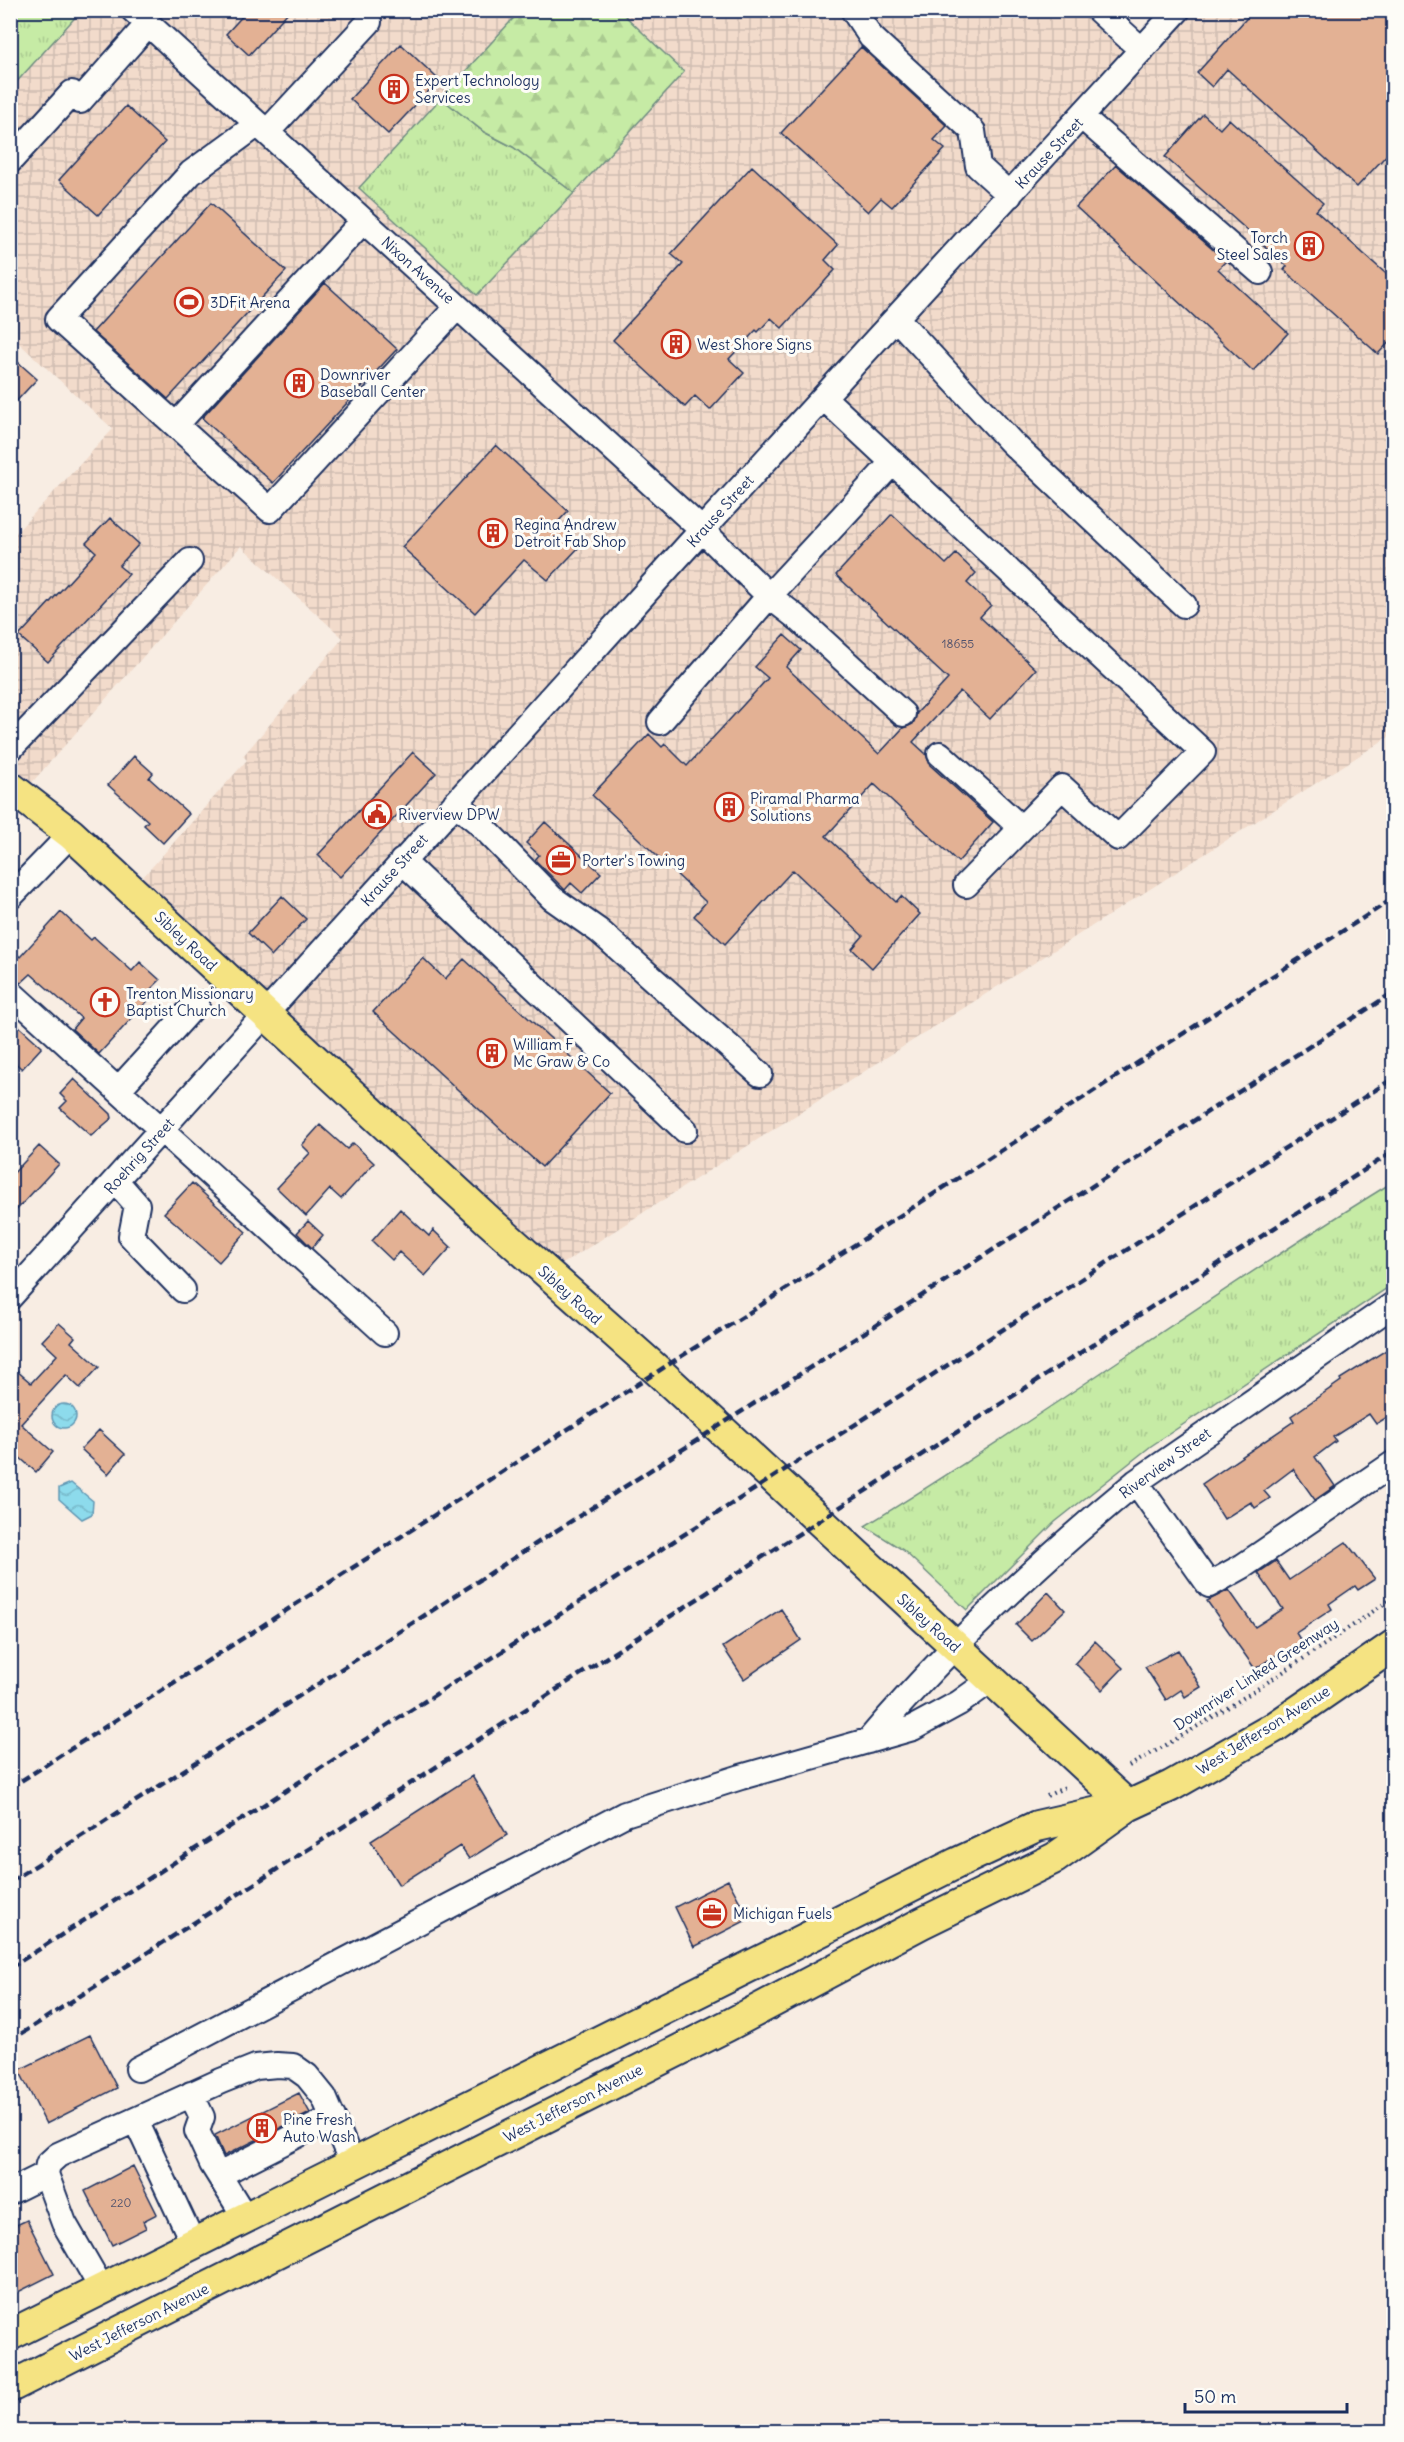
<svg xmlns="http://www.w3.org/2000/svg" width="1404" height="2442" font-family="Delius,sans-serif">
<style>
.industrial{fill:url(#industrial-grid)}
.grass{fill:url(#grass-tufts);stroke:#708d82;stroke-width:1.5}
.forest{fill:url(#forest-firs);stroke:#708d82;stroke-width:1.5}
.water{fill:url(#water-waves);stroke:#5f96b3;stroke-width:1.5}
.building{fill:#e3b194;stroke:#1b2f5e;stroke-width:1.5}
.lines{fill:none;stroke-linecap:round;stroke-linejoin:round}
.minor-casing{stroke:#1b2f5e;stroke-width:28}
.major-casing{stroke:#1b2f5e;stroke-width:34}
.path{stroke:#1b2f5e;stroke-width:4;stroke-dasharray:1.5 4.5;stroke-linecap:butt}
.minor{stroke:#fdfcf7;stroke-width:24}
.major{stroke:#f5e382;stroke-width:30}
.rail{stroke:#1b2f5e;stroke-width:4.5;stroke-dasharray:9 4.5;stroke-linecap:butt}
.labels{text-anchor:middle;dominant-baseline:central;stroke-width:6;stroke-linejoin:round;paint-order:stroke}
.number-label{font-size:12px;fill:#4d506c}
.poi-label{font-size:15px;fill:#1b2f5e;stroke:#fdfcf7;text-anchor:start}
.street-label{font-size:15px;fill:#1b2f5e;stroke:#fdfcf7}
</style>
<defs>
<pattern id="industrial-grid" width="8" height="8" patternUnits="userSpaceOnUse" patternTransform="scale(1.5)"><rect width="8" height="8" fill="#f2dbcb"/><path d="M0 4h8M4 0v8" fill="none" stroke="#cfbcb1"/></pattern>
<pattern id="grass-tufts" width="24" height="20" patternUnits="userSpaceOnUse" patternTransform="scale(1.5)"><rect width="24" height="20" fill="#c6eba5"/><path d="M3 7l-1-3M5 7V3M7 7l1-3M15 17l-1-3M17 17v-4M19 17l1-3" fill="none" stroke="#aaca90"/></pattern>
<pattern id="forest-firs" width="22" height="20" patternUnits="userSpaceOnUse" patternTransform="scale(1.5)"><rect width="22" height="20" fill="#c6eba5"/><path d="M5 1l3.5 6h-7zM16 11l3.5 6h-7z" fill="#aaca90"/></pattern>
<pattern id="water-waves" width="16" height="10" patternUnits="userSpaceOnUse" patternTransform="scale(1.5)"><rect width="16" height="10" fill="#8ddbec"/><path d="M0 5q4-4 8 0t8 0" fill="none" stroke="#79bccd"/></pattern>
</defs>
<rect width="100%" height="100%" fill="#f8ede3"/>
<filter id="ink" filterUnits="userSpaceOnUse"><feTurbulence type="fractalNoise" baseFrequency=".0167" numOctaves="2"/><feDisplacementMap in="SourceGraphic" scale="12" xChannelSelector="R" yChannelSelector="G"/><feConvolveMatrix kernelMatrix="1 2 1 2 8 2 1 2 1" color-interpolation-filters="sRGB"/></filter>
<g filter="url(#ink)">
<path class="industrial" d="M 1098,10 L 1142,50 L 1178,11 L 1393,11 L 1393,734 L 547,1274 L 128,894 L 247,760 L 243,756 L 343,638 L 241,546 L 20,796 L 11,787 L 11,538 L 113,429 L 11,336 L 11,11 Z"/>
<path class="grass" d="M 11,10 L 81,11 L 11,88 L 10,11 Z
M 441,98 L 484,132 L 513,147 L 574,193 L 477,295 L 359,188 Z
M 1393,1182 L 1393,1284 L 1151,1446 L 1055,1522 L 967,1610 L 903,1550 L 865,1526 C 1044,1416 1214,1292 1393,1182 Z"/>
<path class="forest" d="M 521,10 L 620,11 L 684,72 L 574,193 L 513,147 L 484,132 L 441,98 Z"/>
<path class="water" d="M52 1416a12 12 0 1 1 24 0a12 12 0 1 1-24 0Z
M 71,1483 L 93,1501 L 92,1514 L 82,1519 L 59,1499 L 59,1488 Z"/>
<path class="building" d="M 248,10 L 290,10 L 249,55 L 226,34 Z
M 1254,10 L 1382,10 L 1394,21 L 1394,147 L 1357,187 L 1227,69 L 1212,87 L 1197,73 Z
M 401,44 L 439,80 L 388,134 L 350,99 Z
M 861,47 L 947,126 L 934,140 L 945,149 L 892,207 L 881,198 L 868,212 L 781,133 Z
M 126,106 L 165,142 L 98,215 L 59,180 Z
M 1203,114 L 1220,129 L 1229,119 L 1323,203 L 1316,211 L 1394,281 L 1394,337 L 1378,354 L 1284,270 L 1287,266 L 1165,157 Z
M 1116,165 L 1226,261 L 1218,269 L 1288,333 L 1253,371 L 1076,207 Z
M 752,166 L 838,245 L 825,260 L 835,270 L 782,328 L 771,318 L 758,332 L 756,330 L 729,359 L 744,373 L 710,410 L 695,396 L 685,407 L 613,340 L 683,264 L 671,254 Z
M 211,203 L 286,271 L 168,399 L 93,332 Z
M 325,283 L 397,349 L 273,483 L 202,418 Z
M 10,355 L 37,379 L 10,408 Z
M 496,445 L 568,511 L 558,522 L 582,544 L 548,580 L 524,560 L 475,613 L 402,547 Z
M 892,514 L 946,564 L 956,554 L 976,573 L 967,583 L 991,605 L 980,617 L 1036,669 L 990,719 L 960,691 L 913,742 L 926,754 L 930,765 L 993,822 L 958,862 L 874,784 L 826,836 L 896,902 L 901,896 L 920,914 L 872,968 L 852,949 L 863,936 L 793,870 L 725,944 L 694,916 L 706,902 L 592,795 L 649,734 L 662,747 L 665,744 L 687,766 L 768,678 L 755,667 L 784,635 L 801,650 L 786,667 L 879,754 L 903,728 L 913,724 L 917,713 L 948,679 L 836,575 Z
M 110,518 L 139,544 L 119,566 L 129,574 L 48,662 L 19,636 L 96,552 L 86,543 Z
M 413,752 L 436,773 L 340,877 L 318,855 Z
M 134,756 L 153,773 L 149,778 L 189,814 L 163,843 L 144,825 L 148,821 L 108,785 Z
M 545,822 L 601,873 L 582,893 L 571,883 L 565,890 L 535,860 L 539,855 L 526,843 Z
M 282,896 L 306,919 L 272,956 L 248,933 Z
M 61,912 L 91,940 L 94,937 L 132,971 L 140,962 L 160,980 L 151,989 L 155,993 L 99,1054 L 72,1029 L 81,1018 L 31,974 L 21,983 L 10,978 L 10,947 L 20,957 Z
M 423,958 L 445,979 L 464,959 L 610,1093 L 542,1167 L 373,1012 Z
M 10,1018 L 42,1047 L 22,1069 L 10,1058 Z
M 74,1079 L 111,1114 L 112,1118 L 91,1136 L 60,1108 L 67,1101 L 60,1094 Z
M 320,1125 L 347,1149 L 353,1143 L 374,1163 L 341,1199 L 330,1189 L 306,1216 L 277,1188 L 310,1153 L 302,1145 Z
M 39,1146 L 59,1164 L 10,1217 L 10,1177 Z
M 192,1183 L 246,1232 L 219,1262 L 164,1213 Z
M 400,1209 L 429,1236 L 433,1230 L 451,1247 L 425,1276 L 399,1252 L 392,1260 L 372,1241 Z
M 308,1221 L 323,1235 L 312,1248 L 297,1233 Z
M 59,1323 L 75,1337 L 71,1342 L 99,1367 L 80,1388 L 66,1375 L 21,1424 L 53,1452 L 36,1472 L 10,1449 L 10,1365 L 31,1383 L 57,1355 L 42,1341 Z
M 1394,1345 L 1394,1413 L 1376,1424 L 1369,1414 L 1333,1437 L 1336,1441 L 1315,1457 L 1335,1486 L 1315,1500 L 1293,1469 L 1264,1491 L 1270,1498 L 1255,1508 L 1251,1502 L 1224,1519 L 1202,1484 L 1294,1421 L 1291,1416 L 1341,1381 L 1340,1379 Z
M 99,1430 L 125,1454 L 108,1474 L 81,1449 Z
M 1346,1542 L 1375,1579 L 1358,1590 L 1355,1586 L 1329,1604 L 1332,1609 L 1296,1633 L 1303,1644 L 1281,1658 L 1278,1654 L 1255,1669 L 1207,1601 L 1229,1590 L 1255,1627 L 1283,1609 L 1258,1573 L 1276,1561 L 1289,1580 Z
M 1048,1592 L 1065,1610 L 1032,1641 L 1016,1625 Z
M 781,1609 L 801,1640 L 744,1679 L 723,1647 Z
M 1095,1641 L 1123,1668 L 1102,1690 L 1075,1663 Z
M 1178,1650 L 1201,1687 L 1185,1697 L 1181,1690 L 1166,1700 L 1145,1667 Z
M 472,1776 L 507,1835 L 469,1859 L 460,1846 L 399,1885 L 371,1841 Z
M 728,1880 L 749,1919 L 694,1947 L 675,1907 Z
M 90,2035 L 117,2088 L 46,2124 L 19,2070 Z
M 299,2093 L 310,2113 L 224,2156 L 215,2135 Z
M 133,2166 L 157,2214 L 143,2221 L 146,2228 L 112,2245 L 85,2191 Z
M 27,2220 L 54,2274 L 10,2296 L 10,2228 Z"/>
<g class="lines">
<g class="minor-casing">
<path id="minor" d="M 133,10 L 702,530 L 769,596 L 660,722
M 853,10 L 871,37 L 973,131 L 978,166 L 1010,195
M 1098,10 L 1142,50
M 1082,117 L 1260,272
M 258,124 L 191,173 L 58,319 L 270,510 L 457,307
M 267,132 L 369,22
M 10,161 L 72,93 L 80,101 L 148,24
M 897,319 L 1011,442 L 1184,605
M 824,398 L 1203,752 L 1118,838 L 1062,787 L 966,885
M 176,425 L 363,221
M 893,462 L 769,596 L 800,620 L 903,714
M 10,749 L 190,561
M 940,754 L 1021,828
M 455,803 L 478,822 L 552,898 L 599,931 L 760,1074
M 402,861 L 685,1130
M 10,897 L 71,834
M 10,992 L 385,1333
M 118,1090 L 197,1003
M 116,1181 L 137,1205 L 131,1236 L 183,1290
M 10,1297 L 702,530 L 1178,10
M 1136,1482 L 1209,1585 L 1243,1566 L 1394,1463
M 868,1741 C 948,1647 1040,1561 1136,1482 L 1394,1304
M 138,2069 L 625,1814 L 741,1777 L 913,1728 L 959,1703 L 991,1680
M 191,2094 L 202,2117 L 197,2131 L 212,2164 L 245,2217
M 136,2121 L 193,2243
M 219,2175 L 333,2117
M 10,2192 L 46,2174
M 102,2289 L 64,2223 L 46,2174 L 48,2164 L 58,2155 L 221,2081 L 256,2067 L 277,2065 L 293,2066 L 307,2076 L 324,2097 L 352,2163"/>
</g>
<g class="major-casing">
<path id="major" d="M 10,787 L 71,834 L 489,1221 L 658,1371 L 1128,1806
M 10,2335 L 957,1863 L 1037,1826 L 1116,1808
M 10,2387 L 727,2026 L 922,1923 L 1055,1858 L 1128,1806 L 1171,1786 L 1275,1727 L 1394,1645"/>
</g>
<path class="path" d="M 1129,1766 C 1221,1715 1307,1657 1394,1597
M 1047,1796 L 1067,1786"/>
<use href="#minor" class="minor"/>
<use href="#major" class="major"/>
<path class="rail" d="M 10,1788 L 1394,898
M 10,1882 L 1394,992
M 10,1968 L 1394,1078
M 10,2041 L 1394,1151"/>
</g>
</g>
<defs>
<g id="building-ring" transform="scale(1.5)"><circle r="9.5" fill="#fdfcf7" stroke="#c8321e" stroke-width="1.5"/><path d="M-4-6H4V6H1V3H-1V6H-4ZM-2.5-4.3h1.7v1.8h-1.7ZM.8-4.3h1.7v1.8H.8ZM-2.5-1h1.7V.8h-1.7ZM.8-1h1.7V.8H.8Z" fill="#c8321e"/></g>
<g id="stadium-ring" transform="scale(1.5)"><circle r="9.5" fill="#fdfcf7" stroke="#c8321e" stroke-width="1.5"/><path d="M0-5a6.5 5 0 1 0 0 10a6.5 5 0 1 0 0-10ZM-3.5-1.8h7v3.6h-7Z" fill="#c8321e"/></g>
<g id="civic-ring" transform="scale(1.5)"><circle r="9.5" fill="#fdfcf7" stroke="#c8321e" stroke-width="1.5"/><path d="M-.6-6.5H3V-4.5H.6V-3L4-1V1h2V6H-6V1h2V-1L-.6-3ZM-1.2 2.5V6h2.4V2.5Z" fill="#c8321e"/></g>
<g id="office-ring" transform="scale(1.5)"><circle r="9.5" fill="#fdfcf7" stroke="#c8321e" stroke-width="1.5"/><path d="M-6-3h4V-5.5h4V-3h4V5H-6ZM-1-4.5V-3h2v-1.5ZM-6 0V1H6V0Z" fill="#c8321e"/></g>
<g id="church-ring" transform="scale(1.5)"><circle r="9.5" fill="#fdfcf7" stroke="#c8321e" stroke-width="1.5"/><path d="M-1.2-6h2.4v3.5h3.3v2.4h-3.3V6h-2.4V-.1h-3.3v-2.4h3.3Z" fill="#c8321e"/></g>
</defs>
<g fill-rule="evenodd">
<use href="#building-ring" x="394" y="89"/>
<use href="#building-ring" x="1309" y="246"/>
<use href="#stadium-ring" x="189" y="302"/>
<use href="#building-ring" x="676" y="344"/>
<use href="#building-ring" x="299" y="383"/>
<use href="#building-ring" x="493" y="533"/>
<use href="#building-ring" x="729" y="807"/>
<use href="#civic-ring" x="377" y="814"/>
<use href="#office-ring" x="561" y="860"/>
<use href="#church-ring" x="105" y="1002"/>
<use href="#building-ring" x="492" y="1053"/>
<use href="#office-ring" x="712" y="1913"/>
<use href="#building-ring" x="262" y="2128"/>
</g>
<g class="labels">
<g class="number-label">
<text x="958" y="643">18655</text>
<text x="121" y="2202">220</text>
</g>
<g class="poi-label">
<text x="415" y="80">Expert Technology<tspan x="415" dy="17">Services</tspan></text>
<text x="1288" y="237" text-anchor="end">Torch<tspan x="1288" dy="17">Steel Sales</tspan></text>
<text x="210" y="302">3DFit Arena</text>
<text x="697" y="344">West Shore Signs</text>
<text x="320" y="374">Downriver<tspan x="320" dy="17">Baseball Center</tspan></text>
<text x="514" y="524">Regina Andrew<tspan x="514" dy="17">Detroit Fab Shop</tspan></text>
<text x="750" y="798">Piramal Pharma<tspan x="750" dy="17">Solutions</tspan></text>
<text x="398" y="814">Riverview DPW</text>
<text x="582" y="860">Porter's Towing</text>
<text x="126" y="993">Trenton Missionary<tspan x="126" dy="17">Baptist Church</tspan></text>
<text x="513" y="1044">William F<tspan x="513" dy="17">Mc Graw &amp; Co</tspan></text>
<text x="733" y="1913">Michigan Fuels</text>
<text x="283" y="2119">Pine Fresh<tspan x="283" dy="17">Auto Wash</tspan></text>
</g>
<g class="street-label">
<text transform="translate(1049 153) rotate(-47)">Krause Street</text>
<text transform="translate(418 270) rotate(42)">Nixon Avenue</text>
<text transform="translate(720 511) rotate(-48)">Krause Street</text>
<text transform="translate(394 870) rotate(-48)">Krause Street</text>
<text transform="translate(186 941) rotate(43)">Sibley Road</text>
<text transform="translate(139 1156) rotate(-48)">Roehrig Street</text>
<text transform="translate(570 1295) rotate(42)">Sibley Road</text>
<text transform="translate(1165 1463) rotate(-36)">Riverview Street</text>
<text transform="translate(929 1623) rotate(42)">Sibley Road</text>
<text transform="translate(1256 1674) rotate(-33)">Downriver Linked Greenway</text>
<text transform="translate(1263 1730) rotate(-32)">West Jefferson Avenue</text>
<text transform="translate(573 2103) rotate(-27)">West Jefferson Avenue</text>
<text transform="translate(139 2322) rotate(-27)">West Jefferson Avenue</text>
</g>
</g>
<rect width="1404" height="2442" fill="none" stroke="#fdfcf7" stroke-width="36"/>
<rect x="18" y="18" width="1368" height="2406" fill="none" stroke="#1b2f5e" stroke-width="2" filter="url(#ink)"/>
<path d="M1185 2403v9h162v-9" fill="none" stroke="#1b2f5e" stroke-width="3"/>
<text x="1194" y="2403" font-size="18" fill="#1b2f5e" stroke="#fdfcf7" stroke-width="4.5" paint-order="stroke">50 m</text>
</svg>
